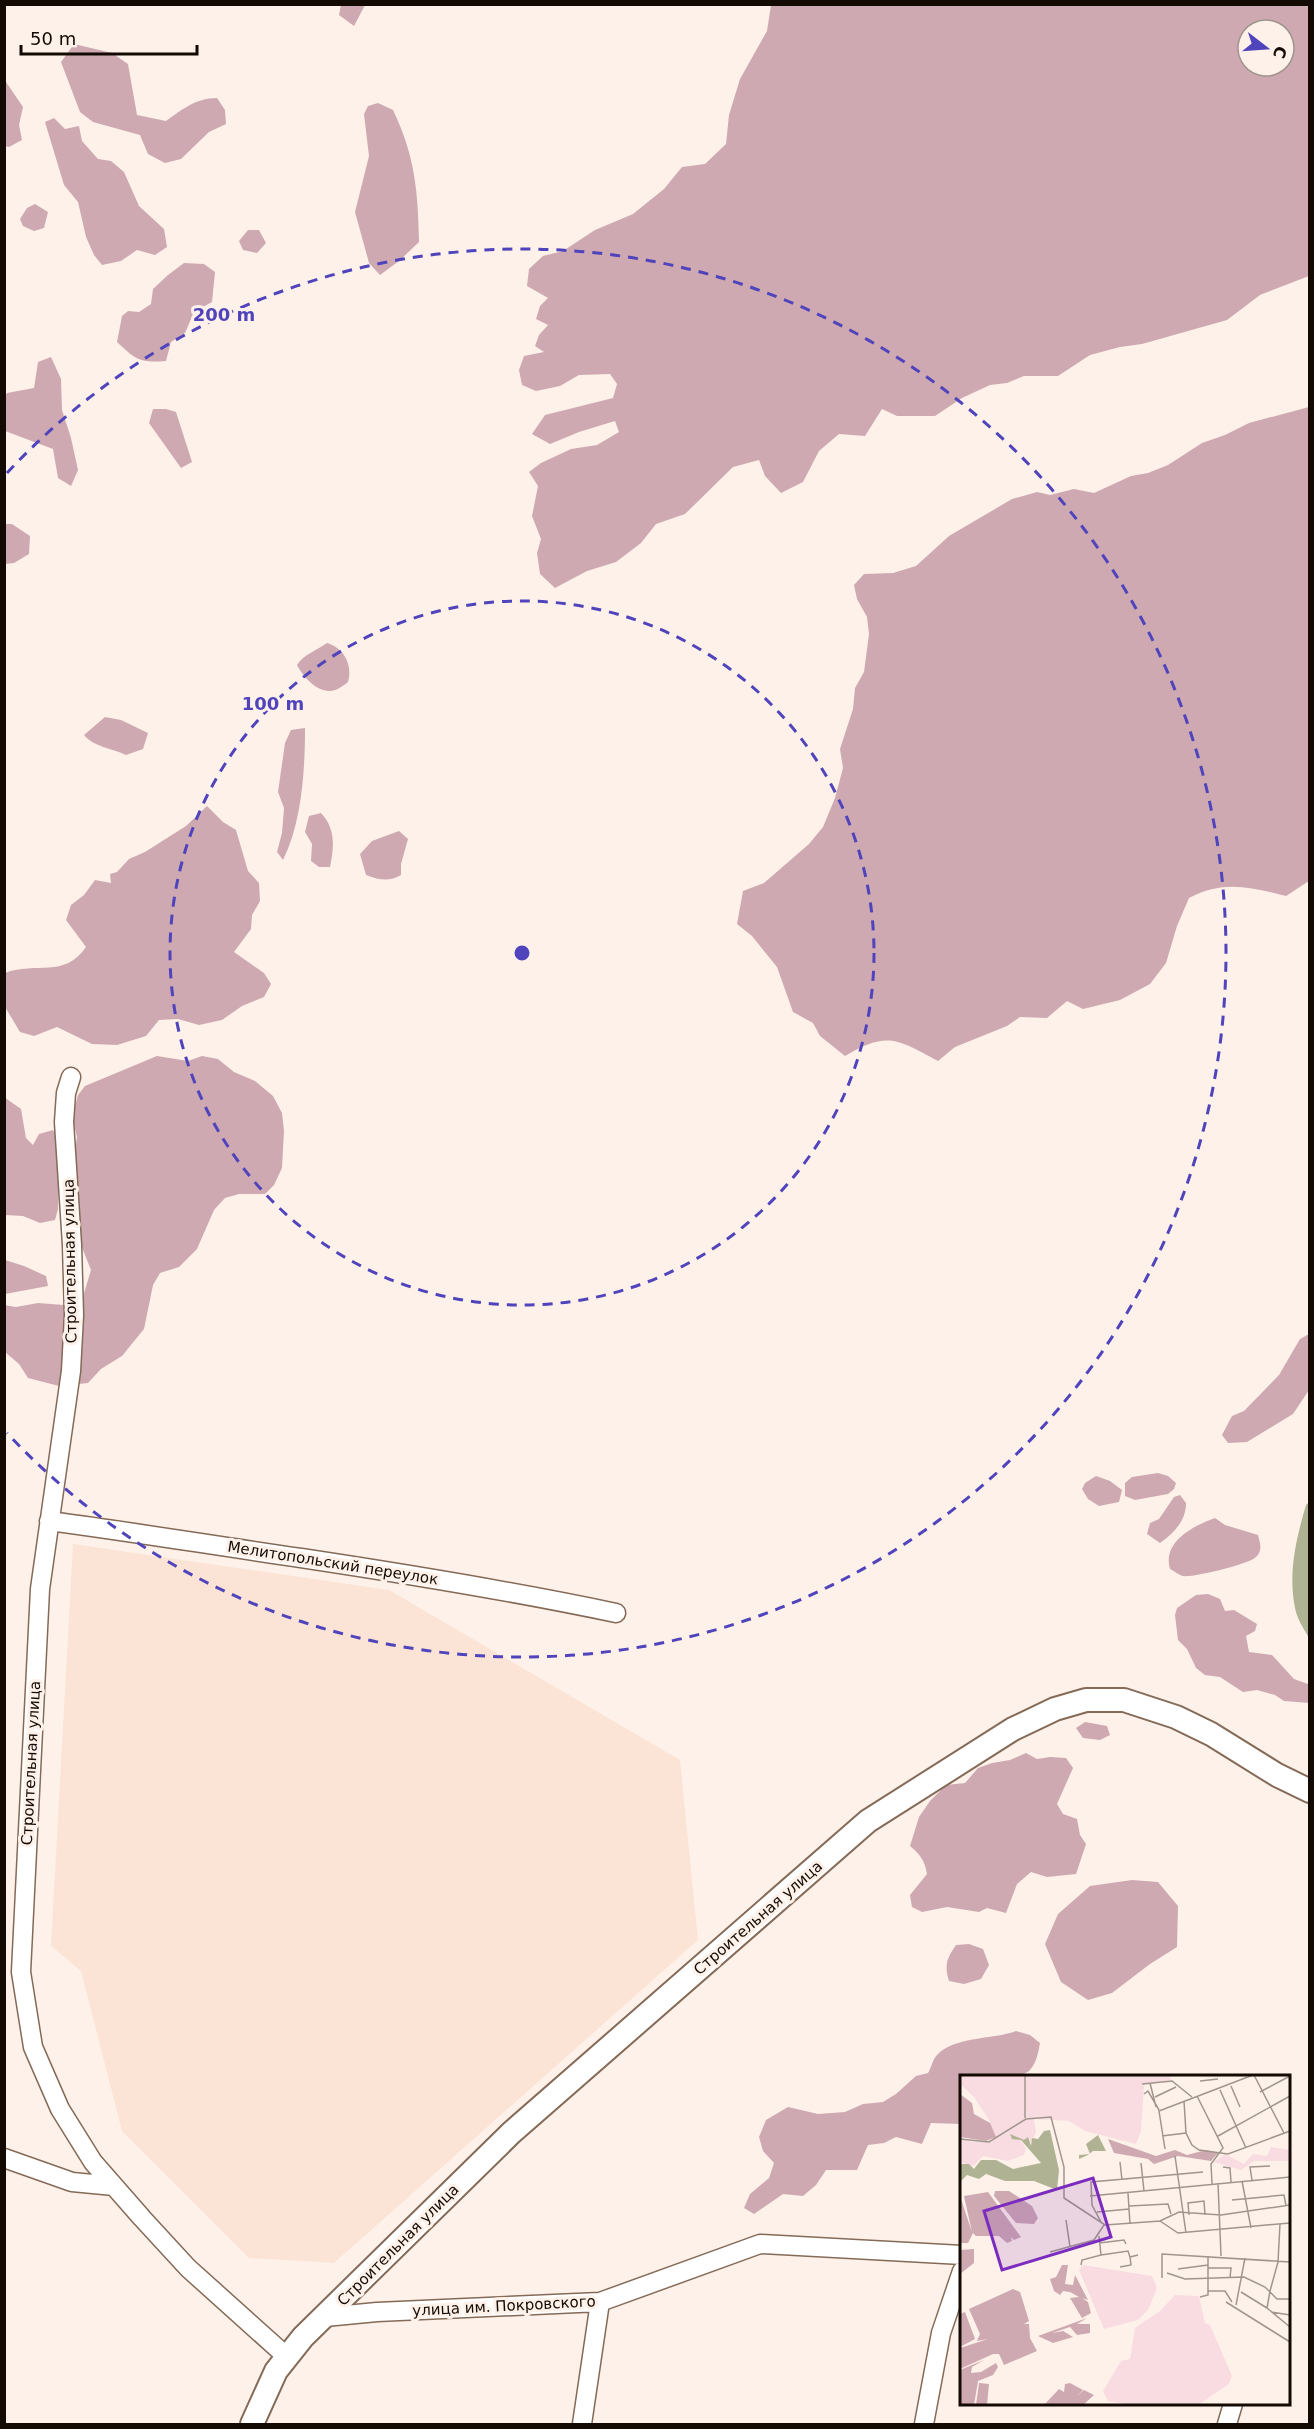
<svg xmlns="http://www.w3.org/2000/svg" width="1314" height="2429" font-family="'DejaVu Sans',sans-serif">
<style>
.built{fill:#fbe4d5}
.forest{fill:#cea9b1;fill-rule:evenodd}
.water{fill:#b0b393}
.lines{fill:none;stroke-linecap:round;stroke-linejoin:round}
.minor-casing{stroke:#846a57;stroke-width:21}
.tertiary-casing{stroke:#846a57;stroke-width:26}
.minor{stroke:#fff;stroke-width:18}
.tertiary{stroke:#fff;stroke-width:22}
.ring{fill:none;stroke:#4f44bb;stroke-width:3;stroke-dasharray:10 8}
.labels{text-anchor:middle;dominant-baseline:central;stroke-width:6;stroke-linejoin:round;paint-order:stroke}
.street-label{font-size:15px;fill:#130a04;stroke:#fef1e9}
.inset-road{fill:none;stroke:#a0958d;stroke-width:1.5}
.view{fill:#7b2cbf;fill-opacity:0.15;stroke:#7b2cbf;stroke-width:3}
.inset-edge{fill:none;stroke:#130a04;stroke-width:3}
.centre{fill:#4f44bb;stroke:#fef1e9;stroke-width:3}
.ring-label{font-size:18px;text-anchor:middle;font-weight:bold;fill:#4f44bb;stroke:#fef1e9;stroke-width:6;stroke-linejoin:round;paint-order:stroke}
</style>
<rect width="100%" height="100%" fill="#fef1e9"/>
<path class="built" d="M 73,1544 L 389,1590 L 680,1760 L 698,1940 L 334,2263 L 249,2258 L 122,2131 L 81,1971 L 51,1946 Z"/>
<path class="forest" d="M 341,5 L 365,5 L 354,26 L 339,15 Z
M 771,5 L 1309,5 L 1309,276 L 1260,295 L 1227,320 L 1142,344 L 1120,347 L 1090,355 L 1058,376 L 1024,376 L 1007,383 L 990,385 L 962,398 L 935,416 L 897,416 L 882,409 L 865,436 L 839,434 L 819,451 L 803,482 L 781,493 L 765,476 L 759,460 L 733,467 L 685,514 L 656,524 L 641,543 L 616,562 L 587,571 L 555,588 L 540,574 L 537,553 L 541,539 L 532,516 L 538,486 L 529,472 L 541,463 L 571,449 L 597,445 L 619,432 L 615,421 L 579,432 L 550,444 L 532,434 L 545,415 L 613,398 L 617,384 L 610,374 L 579,375 L 560,386 L 536,391 L 522,385 L 519,370 L 524,356 L 544,352 L 535,346 L 539,335 L 548,325 L 536,319 L 540,306 L 548,298 L 527,286 L 529,269 L 543,256 L 563,251 L 595,230 L 633,214 L 664,189 L 682,167 L 705,164 L 726,144 L 729,115 L 740,79 L 767,31 ZM 1248,30 L 1284,30 L 1284,66 L 1248,66 Z
M 74,44 L 112,53 L 128,64 L 137,115 L 166,121 C 183,109 196,98 217,98 L 225,110 L 226,124 L 209,132 L 181,159 L 165,163 L 148,154 L 140,135 L 93,122 L 80,112 L 61,62 Z
M 6,82 L 23,107 L 19,125 L 22,140 L 9,147 L 4,146 L 4,83 Z
M 378,103 L 393,110 C 415,156 418,191 419,242 L 399,261 L 380,275 L 369,263 L 355,212 L 369,156 L 364,114 L 368,106 Z
M 54,118 L 65,129 L 79,126 L 82,141 L 98,159 L 111,161 L 124,172 L 139,206 L 164,229 L 167,247 L 155,255 L 137,250 L 121,261 L 102,265 L 94,255 L 86,237 L 78,202 L 64,185 L 45,122 Z
M 35,204 L 48,212 L 44,228 L 34,231 L 23,226 L 20,219 L 27,208 Z
M 248,230 L 259,230 L 266,243 L 257,253 L 243,250 L 239,241 Z
M 184,263 L 204,264 L 215,272 L 212,302 L 194,312 L 185,333 L 171,342 L 166,361 C 140,363 136,360 117,342 L 122,316 L 128,311 L 139,312 L 151,304 L 153,289 L 168,275 Z
M 51,357 L 61,379 L 62,410 L 71,438 L 78,470 L 71,486 L 58,478 L 53,449 L 5,431 L 5,396 L 7,393 L 34,388 L 38,362 Z
M 1309,407 L 1309,881 L 1286,896 C 1250,887 1223,880 1189,898 L 1177,926 L 1166,963 L 1150,984 L 1120,1000 L 1083,1009 L 1067,1001 L 1047,1018 L 1020,1017 L 1007,1026 L 955,1047 L 938,1061 C 897,1039 887,1031 845,1056 L 820,1036 L 813,1023 L 793,1012 L 777,967 L 752,936 L 737,924 L 743,891 L 764,883 L 809,844 L 823,827 L 835,798 L 843,768 L 840,749 L 853,709 L 855,688 L 864,672 L 869,634 L 867,617 L 857,599 L 854,585 L 864,574 L 893,573 L 916,566 L 949,536 L 1012,499 L 1037,492 L 1050,495 L 1074,489 L 1094,493 L 1131,476 L 1148,473 L 1168,465 L 1202,443 L 1225,435 L 1249,423 Z
M 153,409 L 166,409 L 176,412 L 192,462 L 181,468 L 149,423 Z
M 5,524 L 12,524 L 30,536 L 29,554 L 14,563 L 5,564 Z
M 327,643 C 344,648 353,665 348,682 C 344,685 339,689 335,690 C 319,695 304,678 297,665 C 304,654 316,651 327,643 Z
M 105,717 L 121,720 L 148,733 L 143,749 L 126,755 C 111,748 94,747 84,735 Z
M 305,728 C 305,770 302,822 283,860 L 277,852 L 282,833 L 284,808 L 278,792 L 285,743 L 291,730 Z
M 207,806 L 223,822 L 236,830 L 248,871 L 259,883 L 260,901 L 252,915 L 251,929 L 234,952 L 264,973 L 271,984 L 264,997 L 242,1006 L 222,1020 L 199,1025 L 178,1019 L 159,1020 L 146,1036 L 117,1045 L 92,1044 L 57,1027 L 34,1036 L 20,1032 L 5,1007 L 5,973 C 36,961 64,979 86,947 L 66,920 L 71,905 L 84,895 L 95,880 L 111,883 L 110,874 L 117,872 L 129,859 L 145,852 L 186,826 Z
M 321,813 C 336,829 334,847 330,867 L 319,867 L 311,861 L 312,844 L 305,832 L 309,816 Z
M 399,831 L 408,839 L 401,864 L 401,875 C 390,882 378,880 366,875 L 360,854 L 372,841 Z
M 157,1056 L 188,1061 L 202,1056 L 218,1059 L 234,1072 L 255,1081 L 273,1096 L 282,1113 L 284,1131 L 282,1168 L 274,1185 L 265,1194 L 239,1194 L 225,1198 L 214,1210 L 197,1249 L 179,1267 L 160,1273 L 153,1285 L 144,1329 L 122,1356 L 101,1369 L 88,1383 L 59,1386 L 28,1378 L 19,1364 L 5,1352 L 4,1305 L 16,1307 L 38,1303 L 77,1306 L 82,1300 L 91,1270 L 77,1235 L 79,1211 L 72,1167 L 77,1137 L 72,1117 L 78,1095 L 85,1086 Z
M 4,1097 L 21,1109 L 26,1138 L 33,1145 L 39,1134 L 53,1130 L 59,1140 L 58,1209 L 55,1220 L 40,1223 L 23,1216 L 5,1215 Z
M 5,1260 L 24,1266 L 46,1276 L 48,1286 L 5,1294 Z
M 1309,1334 L 1309,1390 L 1293,1414 L 1247,1442 L 1228,1443 L 1222,1435 L 1232,1416 L 1244,1411 L 1279,1375 L 1300,1339 Z
M 1158,1473 L 1168,1476 L 1176,1483 L 1174,1489 L 1168,1494 L 1135,1500 L 1125,1496 L 1125,1483 L 1132,1477 Z
M 1096,1476 L 1110,1481 L 1122,1490 L 1119,1502 L 1099,1506 L 1088,1499 L 1082,1489 L 1085,1483 Z
M 1180,1495 L 1186,1503 C 1186,1521 1174,1533 1160,1543 L 1147,1534 L 1150,1523 L 1159,1519 L 1174,1497 Z
M 1215,1518 L 1225,1525 L 1258,1535 C 1260,1543 1263,1551 1256,1557 C 1250,1564 1192,1578 1183,1576 C 1179,1575 1174,1571 1170,1569 C 1162,1542 1193,1526 1215,1518 Z
M 1208,1594 L 1220,1599 L 1225,1611 L 1234,1610 L 1257,1624 L 1255,1631 L 1246,1636 L 1249,1652 L 1272,1655 L 1294,1679 L 1308,1684 L 1309,1703 L 1284,1701 L 1275,1695 L 1257,1690 L 1243,1692 L 1220,1677 L 1205,1675 L 1196,1668 L 1187,1649 L 1178,1640 L 1175,1615 L 1177,1608 L 1196,1595 Z
M 1085,1722 L 1107,1726 L 1110,1735 L 1100,1740 L 1083,1738 L 1076,1728 Z
M 1026,1753 L 1037,1759 L 1050,1757 L 1066,1758 L 1073,1768 L 1057,1804 L 1063,1814 L 1077,1819 L 1080,1835 L 1086,1844 L 1076,1874 L 1047,1877 L 1031,1872 L 1017,1884 L 1006,1913 L 987,1908 L 979,1912 L 947,1907 L 922,1912 L 912,1907 L 910,1895 L 927,1874 C 925,1861 920,1854 910,1846 L 919,1817 L 930,1801 L 946,1785 L 965,1783 L 978,1768 L 992,1763 L 1010,1760 Z
M 1132,1880 L 1158,1882 L 1178,1906 L 1177,1947 L 1150,1964 L 1112,1993 L 1088,2000 L 1061,1982 L 1045,1944 L 1058,1914 L 1090,1886 Z
M 969,1944 L 983,1949 L 989,1965 L 981,1979 L 964,1984 L 949,1981 C 944,1965 947,1958 956,1945 Z
M 1016,2031 L 1030,2035 L 1040,2043 C 1038,2053 1037,2062 1030,2070 C 1020,2081 977,2076 962,2076 L 961,2124 L 931,2123 L 922,2144 L 896,2137 L 884,2143 L 868,2145 L 857,2170 L 826,2170 L 816,2185 L 803,2196 L 783,2194 L 754,2214 L 744,2208 L 750,2194 L 769,2178 L 774,2163 L 763,2151 L 759,2137 L 766,2120 L 788,2107 L 818,2114 L 845,2112 L 863,2104 L 883,2102 L 896,2094 L 916,2076 L 928,2073 C 931,2068 933,2059 937,2055 C 955,2036 992,2040 1016,2031 Z"/>
<path class="water" d="M 1309,1502 L 1309,1638 C 1304,1629 1297,1619 1295,1608 C 1288,1573 1296,1539 1306,1505 Z"/>
<g class="lines">
<g class="minor-casing">
<path id="minor" d="M 71,1077 L 66,1093 L 64,1122 L 72,1245 L 74,1315 L 71,1371 L 40,1589 L 21,1972 L 33,2047 L 60,2109 L 93,2162 L 142,2218 L 188,2268 L 286,2356
M 49,1521 C 133,1532 217,1546 301,1558 C 407,1574 512,1591 616,1613
M 4,2158 L 72,2182 L 114,2186
M 325,2317 L 377,2312 L 600,2302 L 760,2244 L 962,2255
M 582,2424 L 600,2302
M 924,2424 L 941,2333 L 962,2271
M 1227,2424 L 1233,2404"/>
</g>
<g class="tertiary-casing">
<path id="tertiary" d="M 252,2424 L 276,2371 L 303,2337 L 511,2133 L 868,1821 L 1013,1729 L 1055,1709 L 1086,1700 L 1124,1700 L 1176,1717 L 1211,1734 L 1277,1775 L 1310,1791"/>
</g>
<use href="#minor" class="minor"/>
<use href="#tertiary" class="tertiary"/>
</g>
<g class="ring">
<circle cx="522" cy="953" r="352"/>
<path d="M7 473A704 704 0 1 1 7 1433"/>
</g>
<g class="labels">
<g class="street-label">
<text transform="translate(70 1261) rotate(-91)">Строительная улица</text>
<text transform="translate(333 1563) rotate(9)">Мелитопольский переулок</text>
<text transform="translate(31 1763) rotate(-87)">Строительная улица</text>
<text transform="translate(758 1918) rotate(-41)">Строительная улица</text>
<text transform="translate(398 2245) rotate(-45)">Строительная улица</text>
<text transform="translate(504 2306) rotate(-3)">улица им. Покровского</text>
</g>
</g>
<g transform="translate(960 2075)">
<rect width="330" height="330" fill="#fef1e9"/>
<path d="M 0,0 L 210,0 L 211,5 L 184,10 L 181,56 L 176,69 L 125,56 L 109,46 L 74,44 L 76,57 L 70,69 L 60,64 L 66,74 L 64,80 L 48,86 L 23,81 L 13,91 L 0,87 L 0,62 L 13,67 L 33,65 L 29,45 L 14,22 L 0,9 ZM 311,72 L 330,75 L 330,86 L 294,86 L 281,95 L 254,87 L 265,79 L 284,89 L 293,79 L 307,81 ZM 123,190 L 192,201 L 197,213 L 188,235 L 178,245 L 144,254 L 119,195 ZM 215,220 L 239,221 L 245,248 L 250,250 L 272,301 L 269,309 L 238,330 L 172,330 L 148,326 L 143,316 L 161,286 L 170,284 L 175,253 L 200,236 Z" fill="#f8dce2"/>
<path d="M 0,19 L 12,28 L 14,39 L 30,48 L 36,62 L 26,66 L 0,62 ZM 148,64 L 196,81 L 215,75 L 227,80 L 246,75 L 258,78 L 251,86 L 218,81 L 194,89 L 188,84 L 154,78 ZM 49,116 L 72,131 L 78,143 L 74,149 L 56,148 L 34,121 L 35,116 ZM 28,117 L 61,162 L 54,165 L 51,162 L 52,166 L 47,168 L 39,161 L 16,161 L 13,158 L 8,168 L 0,168 L 0,121 L 12,157 L 4,121 ZM 14,174 L 14,188 L 0,199 L 0,175 ZM 102,190 L 108,190 L 105,209 L 113,210 L 115,200 L 128,225 L 122,223 L 128,227 L 131,238 L 122,243 L 110,223 L 119,222 L 110,217 L 103,216 L 100,220 L 94,216 L 90,204 L 96,202 ZM 53,214 L 60,217 L 69,246 L 64,249 L 69,249 L 70,263 L 77,276 L 44,290 L 39,279 L 33,279 L 0,294 L 0,273 L 28,264 L 17,266 L 20,259 L 9,234 ZM 5,237 L 15,264 L 0,272 L 0,239 ZM 127,243 L 117,249 L 130,249 L 130,258 L 117,260 L 110,252 L 92,258 L 103,256 L 113,262 L 93,268 L 78,261 ZM 24,285 L 12,292 L 11,298 L 21,297 L 36,288 L 38,292 L 33,300 L 18,306 L 14,330 L 0,330 L 0,295 ZM 19,308 L 29,309 L 27,330 L 16,330 ZM 110,308 L 123,315 L 116,322 L 124,315 L 134,320 L 123,330 L 84,330 L 99,314 L 104,317 L 105,309 Z" fill="#cea9b1"/>
<path d="M 90,55 L 99,95 L 97,115 L 74,106 L 45,106 L 26,99 L 19,104 L 7,100 L 0,107 L 0,89 L 9,89 L 14,94 L 21,85 L 36,85 L 53,94 L 81,88 L 61,65 L 52,64 L 50,59 L 64,65 L 68,62 L 71,71 L 72,63 L 78,64 L 84,56 ZM 138,60 L 146,76 L 133,76 L 128,80 L 119,84 L 119,80 L 130,79 L 126,69 Z" fill="#b0b393"/>
<path class="inset-road" d="M 65,0 L 65,43M 294,0 L 324,58M 240,6 L 258,4M 190,8 L 196,32M 182,9 L 212,6 L 232,22M 271,11 L 280,32M 260,15 L 286,73M 300,17 L 330,1M 184,19 L 188,16 L 199,35M 237,21 L 263,73 L 251,89 L 252,109M 195,22 L 216,12M 224,26 L 226,58 L 232,70 L 239,75 L 268,79 L 330,56M 202,61 L 226,58M 258,61 L 330,21M 0,64 L 29,67 L 66,44 L 91,42 L 104,92 L 104,123 L 145,150 L 200,146 L 219,137 L 261,140 L 330,130M 205,74 L 199,36 L 293,0M 215,81 L 226,158M 160,87 L 162,105M 181,88 L 184,116M 263,92 L 270,93 L 271,107M 292,105 L 290,92 L 310,91M 282,106 L 291,153M 258,108 L 261,181M 168,118 L 170,149M 130,121 L 330,102M 272,125 L 324,120 L 326,131M 169,131 L 208,129 L 211,139M 137,137 L 169,134M 229,140 L 228,128 L 244,126 L 245,140M 106,145 L 110,172M 200,146 L 218,158 L 330,148M 141,147 L 132,130 L 131,107 L 243,97M 139,161 L 141,180M 139,168 L 164,165 L 166,169M 90,177 L 134,165 L 144,150M 121,190 L 122,185 L 141,180 L 168,176 L 170,182 L 178,180M 160,192 L 171,190 L 170,182M 248,193 L 271,193 L 270,203M 218,194 L 248,190M 207,198 L 225,204 L 284,202 L 305,212 L 317,224 L 330,224M 202,203 L 202,179 L 330,187M 248,216 L 265,216 L 272,227M 310,216 L 318,187 L 320,149M 310,216 L 307,233 L 330,252M 281,217 L 307,233M 240,222 L 248,220 L 248,181M 266,227 L 330,267M 276,230 L 285,183M 311,237 L 330,240"/>
<path class="view" d="M 133,103 L 151,162 L 42,195 L 24,136 Z"/>
<rect width="330" height="330" class="inset-edge"/>
</g>
<circle cx="522" cy="953" r="9" class="centre"/>
<g class="ring-label">
<text x="224" y="321">200 m</text>
<text x="273" y="710">100 m</text>
</g>
<rect width="1314" height="2429" fill="none" stroke="#130a04" stroke-width="12"/>
<g transform="translate(1266 48) rotate(107)"><circle r="28" fill="#fef1e9" stroke="#a0958d" stroke-width="1.5"/>
<path d="M0-4.5L10 22L0 15L-10 22Z" fill="#4f44bb"/>
<text y="-9" font-size="16" font-weight="bold" text-anchor="middle" fill="#130a04">С</text>
</g>
<path d="M21 45v9h176v-9" fill="none" stroke="#130a04" stroke-width="3"/>
<text x="30" y="45" font-size="18" fill="#130a04" stroke="#fef1e9" stroke-width="4.5" paint-order="stroke">50 m</text>
</svg>
